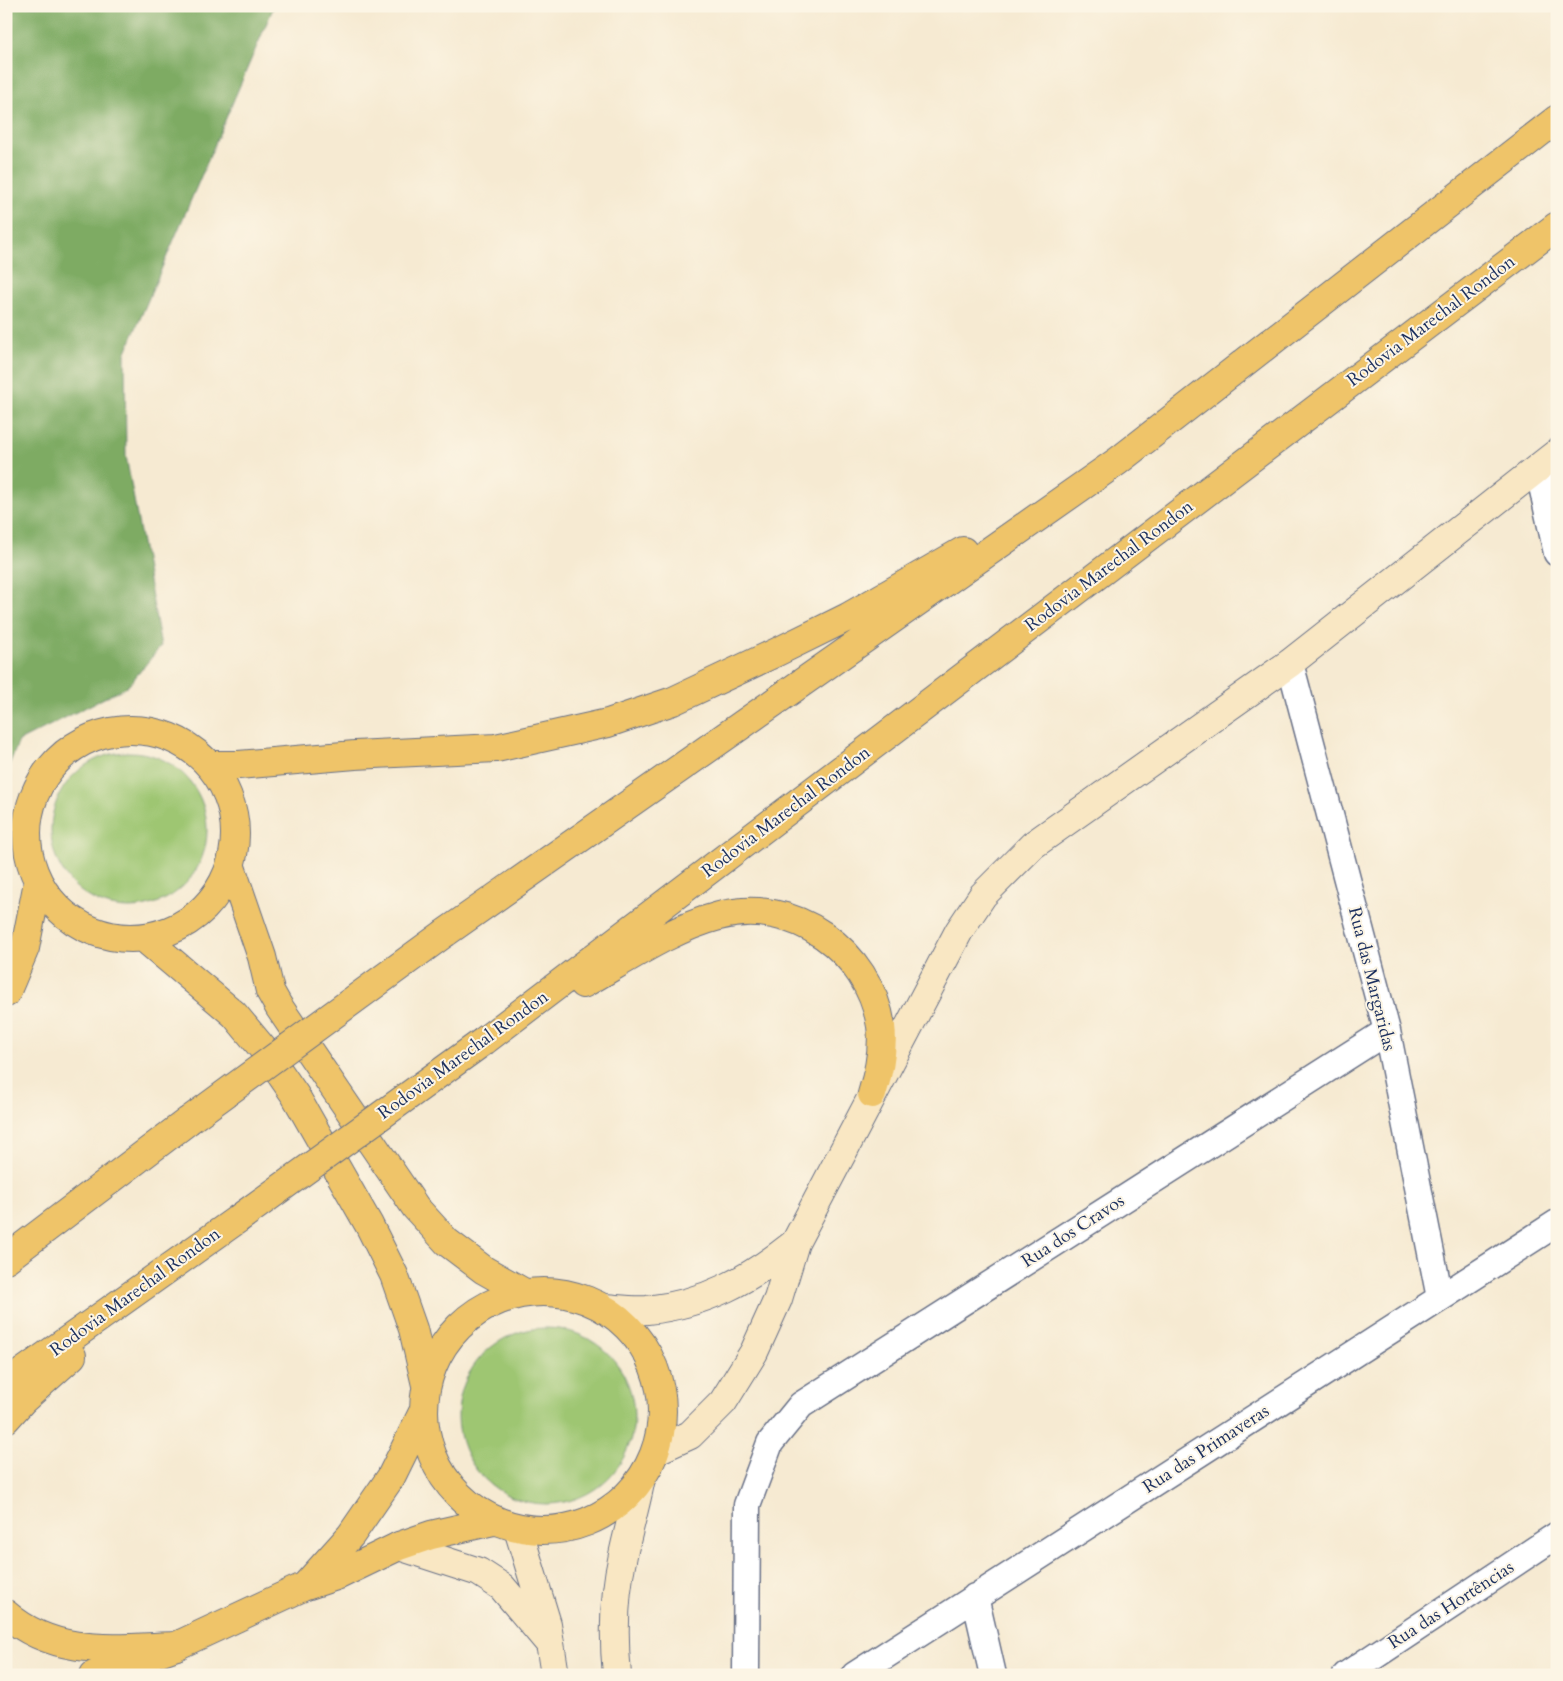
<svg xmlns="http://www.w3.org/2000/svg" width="1563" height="1681" font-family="Cardo,serif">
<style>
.green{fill:#9ec672;stroke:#5c7a68}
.forest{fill:#7eab64;stroke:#4c6d61}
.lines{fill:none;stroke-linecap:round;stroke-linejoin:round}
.street-casing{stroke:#687087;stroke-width:29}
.secondary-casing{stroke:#687087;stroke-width:30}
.primary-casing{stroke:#687087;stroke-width:30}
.highway-casing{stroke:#687087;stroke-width:30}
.street{stroke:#fff;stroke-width:26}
.secondary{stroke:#f9e7c3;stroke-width:28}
.primary{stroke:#efc469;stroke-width:28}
.highway{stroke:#efc469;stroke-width:28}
.highway-bridge-casing{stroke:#687087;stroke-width:30;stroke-linecap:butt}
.highway-bridge{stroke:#efc469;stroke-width:28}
.labels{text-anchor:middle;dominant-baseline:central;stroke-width:4;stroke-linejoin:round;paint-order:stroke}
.street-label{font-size:18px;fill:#1b2f5e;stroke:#fcf5e5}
</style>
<rect width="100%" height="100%" fill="#fcf5e5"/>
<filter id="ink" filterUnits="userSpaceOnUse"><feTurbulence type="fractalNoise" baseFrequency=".02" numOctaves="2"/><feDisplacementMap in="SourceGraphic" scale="10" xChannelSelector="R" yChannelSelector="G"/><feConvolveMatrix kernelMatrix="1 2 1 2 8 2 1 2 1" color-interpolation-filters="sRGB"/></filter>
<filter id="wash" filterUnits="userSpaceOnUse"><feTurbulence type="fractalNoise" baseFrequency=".0096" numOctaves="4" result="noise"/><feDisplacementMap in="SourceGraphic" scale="20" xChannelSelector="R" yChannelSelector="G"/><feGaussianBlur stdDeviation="1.12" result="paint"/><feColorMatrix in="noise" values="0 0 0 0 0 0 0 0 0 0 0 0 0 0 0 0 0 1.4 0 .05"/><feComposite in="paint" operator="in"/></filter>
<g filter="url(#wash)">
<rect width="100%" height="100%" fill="#f6ead2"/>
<path class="green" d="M51 830a78 78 0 1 1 156 0a78 78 0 1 1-156 0Z
M458 1416a88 88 0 1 1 176 0a88 88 0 1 1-176 0Z"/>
<path class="forest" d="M 6,6 L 274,6 L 125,354 L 126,456 L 161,646 L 128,686 L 19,741 L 6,772 Z"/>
</g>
<g filter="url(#ink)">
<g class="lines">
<g class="street-casing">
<path id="street" d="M 1538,468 L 1557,553
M 1290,663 L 1387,1031 L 1440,1298
M 975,1597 L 993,1675
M 746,1675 L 747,1505 L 770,1443 L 801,1405 L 1387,1031
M 855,1675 L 1557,1223
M 1346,1675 L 1557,1535"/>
</g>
<g class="secondary-casing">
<path id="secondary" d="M 605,1308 C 619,1309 634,1311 647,1310 C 706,1304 750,1279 795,1243
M 657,1450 L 690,1435 L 723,1402 L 754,1352 L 778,1299 L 795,1243 L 959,931 L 983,895 L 1033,845 L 1290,663 L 1557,453
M 518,1529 L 547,1624 L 555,1675
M 399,1546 L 479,1572 L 502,1587 L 550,1644
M 617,1675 C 613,1635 614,1594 623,1555 C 628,1531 635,1508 640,1483"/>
</g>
<g class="primary-casing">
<path id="primary" d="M27 834a104 104 0 1 1 208 0a104 104 0 1 1-208 0Z
M 231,867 L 262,957 L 270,991 L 279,1007 L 416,1208 L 447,1242 L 484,1270 L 523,1292
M 144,938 L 234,1014 L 264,1050 L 295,1095 L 369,1225 L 394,1275 L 413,1329 L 426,1385
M424 1411a119 119 0 1 1 238 0a119 119 0 1 1-238 0Z
M 306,1585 L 351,1535 L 391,1477 L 423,1412
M 94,1675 L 176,1646 L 303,1587 L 339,1575 L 399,1546 L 431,1535 L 493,1521"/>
</g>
<g class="highway-casing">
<path id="highway" d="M 210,765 L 238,765 L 355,755 L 496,748 L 608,723 L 673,701 L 777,652 L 848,617 L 963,551
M 445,933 L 1118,461 L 1557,119
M 583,984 C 626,960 670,929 719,916 C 794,896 869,951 881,1026 C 884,1049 879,1072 872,1094
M 6,993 L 25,948 L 38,882
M 484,1041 L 1557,226
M 6,1259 L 188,1121
M 6,1384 L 238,1219
M 6,1419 L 23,1400 L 72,1356
M 6,1614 C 55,1657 115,1648 176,1646"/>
</g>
<use href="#street" class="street"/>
<use href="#secondary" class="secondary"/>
<use href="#primary" class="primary"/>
<use href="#highway" class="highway"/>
<g class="highway-bridge-casing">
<path id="highway-bridge" d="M 188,1121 L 445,933
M 238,1219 L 484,1041"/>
</g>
<use href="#highway-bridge" class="highway-bridge"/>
</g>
</g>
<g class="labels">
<g class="street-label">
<text transform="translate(1431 321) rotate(-37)">Rodovia Marechal Rondon</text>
<text transform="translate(1109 566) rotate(-37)">Rodovia Marechal Rondon</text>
<text transform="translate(786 812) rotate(-37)">Rodovia Marechal Rondon</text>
<text transform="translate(1372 979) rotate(76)">Rua das Margaridas</text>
<text transform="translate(463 1055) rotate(-36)">Rodovia Marechal Rondon</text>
<text transform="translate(1073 1231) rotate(-33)">Rua dos Cravos</text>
<text transform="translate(135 1292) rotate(-36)">Rodovia Marechal Rondon</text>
<text transform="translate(1206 1449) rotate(-33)">Rua das Primaveras</text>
<text transform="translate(1451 1605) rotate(-33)">Rua das Hortências</text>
</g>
</g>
<rect width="1563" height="1681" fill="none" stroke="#fcf5e5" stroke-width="25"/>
</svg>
